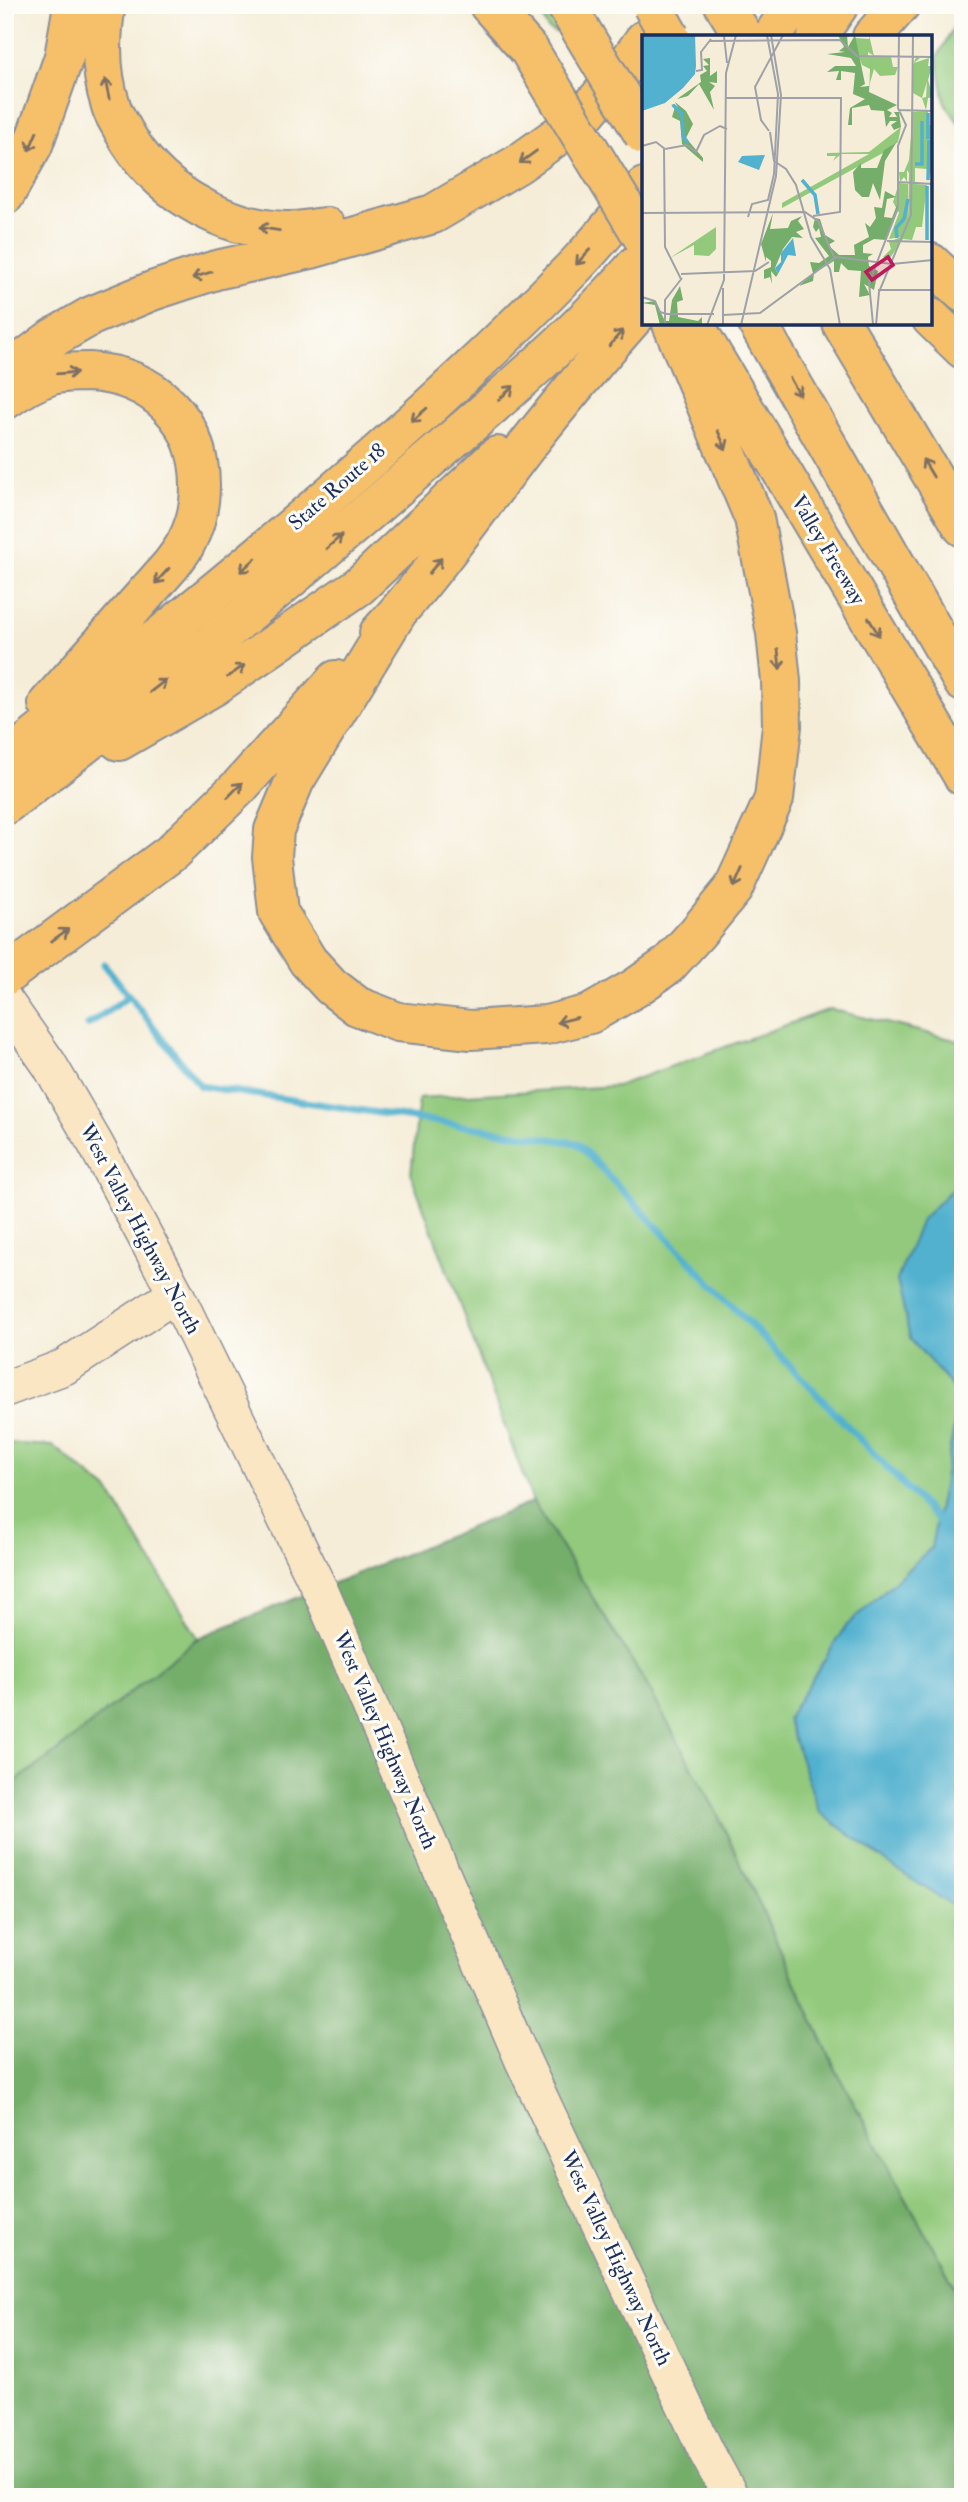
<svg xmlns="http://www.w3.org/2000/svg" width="968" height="2502" font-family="'IM FELL Double Pica',serif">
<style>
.green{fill:#92c97b;stroke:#567c6c;stroke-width:2}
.forest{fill:#75ad6b;stroke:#486e64;stroke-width:2}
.water{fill:#51b1cf;stroke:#367096;stroke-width:2}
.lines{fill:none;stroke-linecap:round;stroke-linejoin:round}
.stream{stroke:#51b1cf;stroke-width:7}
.secondary-casing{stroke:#888e9b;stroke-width:38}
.motorway-casing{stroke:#888e9b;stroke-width:42}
.secondary{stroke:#fbe6c4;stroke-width:35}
.motorway{stroke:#f6c06b;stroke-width:38}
.motorway-bridge-casing{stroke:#888e9b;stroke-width:42;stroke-linecap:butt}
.motorway-bridge{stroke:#f6c06b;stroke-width:38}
.oneway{stroke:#7e7064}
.labels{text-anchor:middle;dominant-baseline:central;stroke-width:6;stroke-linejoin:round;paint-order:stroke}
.street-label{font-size:21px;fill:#1b2f5e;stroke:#fdfcf7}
.inset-river{fill:none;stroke:#51b1cf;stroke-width:3.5}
.inset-road{fill:none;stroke:#9ea1a7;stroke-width:2}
.view{fill:#c2185b;fill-opacity:0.15;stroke:#c2185b;stroke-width:3.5}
.inset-edge{fill:none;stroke:#1b2f5e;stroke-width:3.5}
</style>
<rect width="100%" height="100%" fill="#fdfcf7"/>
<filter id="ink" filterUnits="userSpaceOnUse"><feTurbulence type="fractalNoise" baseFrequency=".0143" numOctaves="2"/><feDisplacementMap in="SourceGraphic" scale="14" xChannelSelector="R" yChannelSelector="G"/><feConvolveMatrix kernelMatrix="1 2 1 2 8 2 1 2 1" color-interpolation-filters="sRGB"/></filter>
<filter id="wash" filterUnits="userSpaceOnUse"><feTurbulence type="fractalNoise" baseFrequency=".00686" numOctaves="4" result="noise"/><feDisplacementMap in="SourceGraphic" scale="28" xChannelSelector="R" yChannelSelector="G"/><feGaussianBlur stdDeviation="1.57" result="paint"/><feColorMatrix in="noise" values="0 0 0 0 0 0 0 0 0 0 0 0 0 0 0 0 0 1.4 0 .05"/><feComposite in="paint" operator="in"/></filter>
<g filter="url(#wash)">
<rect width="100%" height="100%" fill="#f5edd8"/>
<path class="green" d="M 537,5 L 555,5 L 566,22 L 556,33 L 548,29 Z
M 963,10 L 963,129 L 945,103 L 937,58 Z
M 830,1009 L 963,1042 L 963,2302 L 837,2072 L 717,1813 L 644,1680 L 533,1502 L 411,1174 L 419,1098 L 617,1086 Z
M 5,1443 L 53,1446 L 109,1491 L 198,1638 L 56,1752 L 5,1789 Z"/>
<path class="forest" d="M 533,1502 L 644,1680 L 717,1813 L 837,2072 L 963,2302 L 963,2497 L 5,2497 L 5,1789 L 56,1752 L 198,1638 Z"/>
<path class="water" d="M 963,1178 L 963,1968 L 960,1964 L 956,1908 L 896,1869 L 819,1812 L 787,1719 L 845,1627 L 931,1548 L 960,1396 L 910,1338 L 897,1280 L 921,1220 Z"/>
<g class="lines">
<path class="stream" d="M 104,964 L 200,1086 L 577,1143 L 943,1526
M 88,1025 L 129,996"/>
</g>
</g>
<g filter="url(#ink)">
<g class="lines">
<g class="secondary-casing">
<path id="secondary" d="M 5,1001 L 49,1064 L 95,1143 L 176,1294 L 278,1504 L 322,1594 L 523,2061 L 707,2453 L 731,2497
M 5,1389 L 64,1367 L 176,1294"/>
</g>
<g class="motorway-casing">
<path id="motorway" d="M 106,5 C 100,39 100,73 111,106 C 113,114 119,122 123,130 C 155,189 218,227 284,231 C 298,232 313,228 327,227
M 489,5 L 529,50
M 724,5 L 744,37
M 772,37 L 793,5
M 817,37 L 839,5
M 872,37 L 900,5
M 5,195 L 33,145 L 64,57 L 73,5
M 931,263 L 963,293
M 931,318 L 963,349
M 694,324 L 963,776
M 758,324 L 963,682
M 842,324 L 963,527
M 5,374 L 53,338 L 91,316 L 152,291 L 216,270 L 311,249 L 433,214 L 518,164 L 581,119 L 625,67 L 644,40
M 5,400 C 19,390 36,380 52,375 C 63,372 78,372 90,372 C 154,376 200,420 200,486 C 200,505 195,526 186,543 C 182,551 176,558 171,565 L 48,704
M 397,613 L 295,780 L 274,830 L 272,857 L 278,912 L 308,961 L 331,986 L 357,1006 L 398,1022 L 471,1030 L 546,1025 L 590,1014 L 635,988 L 668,965 L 697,933 L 733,889 L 774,799 L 782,726 L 781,681 L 776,633 L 754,518 L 672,324
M 379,633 C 433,574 479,508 528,444 C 565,397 604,351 644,306
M 119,741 L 214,686 L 359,586 L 497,456
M 5,761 C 202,603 402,445 578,263 C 601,239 622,212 644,187
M 5,805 C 144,701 278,591 409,477 C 489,408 576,337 644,256
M 5,976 L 171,853 L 240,786 L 336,680"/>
</g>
<use href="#secondary" class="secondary"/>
<use href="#motorway" class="motorway"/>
<g class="motorway-bridge-casing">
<path id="motorway-bridge" d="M 566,5 L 644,135
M 652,5 L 670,37
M 529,50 L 644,239"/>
</g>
<use href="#motorway-bridge" class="motorway-bridge"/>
</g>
<defs><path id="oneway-shaft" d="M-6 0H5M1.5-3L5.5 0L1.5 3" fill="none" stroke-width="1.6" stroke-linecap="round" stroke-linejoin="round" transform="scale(1.75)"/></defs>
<g class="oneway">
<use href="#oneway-shaft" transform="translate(107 89) rotate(-102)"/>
<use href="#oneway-shaft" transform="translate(33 141) rotate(113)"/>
<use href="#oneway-shaft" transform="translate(528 157) rotate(144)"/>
<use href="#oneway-shaft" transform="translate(269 229) rotate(-171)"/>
<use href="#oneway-shaft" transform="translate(583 257) rotate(132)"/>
<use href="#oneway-shaft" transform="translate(202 275) rotate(162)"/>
<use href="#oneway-shaft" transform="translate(616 338) rotate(-49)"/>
<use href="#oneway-shaft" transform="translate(67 373) rotate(-5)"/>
<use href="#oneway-shaft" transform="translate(795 387) rotate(60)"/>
<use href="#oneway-shaft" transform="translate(506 393) rotate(-43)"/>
<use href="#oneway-shaft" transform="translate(419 415) rotate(139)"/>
<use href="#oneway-shaft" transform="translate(722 440) rotate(66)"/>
<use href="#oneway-shaft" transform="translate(928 468) rotate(-121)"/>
<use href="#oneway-shaft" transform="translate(334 542) rotate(-41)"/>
<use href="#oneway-shaft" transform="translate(248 565) rotate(139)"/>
<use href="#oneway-shaft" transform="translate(435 566) rotate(-51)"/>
<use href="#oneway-shaft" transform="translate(162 576) rotate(132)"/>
<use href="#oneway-shaft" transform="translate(874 627) rotate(59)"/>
<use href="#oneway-shaft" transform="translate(779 659) rotate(84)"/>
<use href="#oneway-shaft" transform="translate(236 671) rotate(-35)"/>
<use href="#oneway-shaft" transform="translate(158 686) rotate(-38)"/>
<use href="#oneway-shaft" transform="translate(235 790) rotate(-45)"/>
<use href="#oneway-shaft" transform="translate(738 878) rotate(114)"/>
<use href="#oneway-shaft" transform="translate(60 935) rotate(-36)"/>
<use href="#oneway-shaft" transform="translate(567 1020) rotate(166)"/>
</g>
</g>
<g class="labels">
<g class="street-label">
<text transform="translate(337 487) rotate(-41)">State Route 18</text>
<text transform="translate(828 550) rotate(59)">Valley Freeway</text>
<text transform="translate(140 1229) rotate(62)">West Valley Highway North</text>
<text transform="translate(385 1740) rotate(67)">West Valley Highway North</text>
<text transform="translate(616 2258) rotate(65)">West Valley Highway North</text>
</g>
</g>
<g transform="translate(642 35)">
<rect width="290" height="290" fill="#f5edd8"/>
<path d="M 227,0 L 232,21 L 226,17 L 226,22 L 249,22 L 251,32 L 256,32 L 253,40 L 238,41 L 232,34 L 228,48 L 228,34 L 220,30 L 213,10 L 213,3 L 227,4 ZM 274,22 L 278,23 L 272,28 L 287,23 L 286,31 L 290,31 L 286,45 L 291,62 L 286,63 L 284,75 L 280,63 L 284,62 L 285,47 L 280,63 L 271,58 L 271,30 ZM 286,76 L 286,90 L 290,90 L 290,146 L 287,134 L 286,148 L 285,134 L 273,133 L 273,149 L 285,150 L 280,192 L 274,192 L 270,205 L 261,204 L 248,223 L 241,222 L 249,214 L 247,207 L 259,202 L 247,204 L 257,178 L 251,167 L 257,148 L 266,149 L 266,188 L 267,138 L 265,135 L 265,147 L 262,142 L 258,147 L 257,137 L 262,137 L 267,125 L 271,77 ZM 259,92 L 256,107 L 241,118 L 140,173 L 140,168 L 227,119 L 199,119 L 191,126 L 194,121 L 185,121 L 185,118 L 227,117 ZM 74,192 L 74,214 L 67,221 L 52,220 L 52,210 L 28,223 Z" fill="#92c97b"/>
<path d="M 196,0 L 205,0 L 206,12 L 213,0 L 223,49 L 218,52 L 227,51 L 229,22 L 227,57 L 255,70 L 245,75 L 250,78 L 247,82 L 255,82 L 252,77 L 257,77 L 259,92 L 252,95 L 249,90 L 255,86 L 248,86 L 244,92 L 242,76 L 229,75 L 227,70 L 210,73 L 210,90 L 206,90 L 208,73 L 223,64 L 211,59 L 213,38 L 199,36 L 199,45 L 194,45 L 197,36 L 185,37 L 193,31 L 214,31 L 209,23 L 185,19 L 203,17 L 197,16 L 202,12 ZM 68,23 L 68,41 L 75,36 L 75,48 L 67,47 L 73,51 L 68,57 L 72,75 L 57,49 L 46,61 L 35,64 L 59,47 L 58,40 L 65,36 L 61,31 L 67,30 L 61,24 ZM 33,67 L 44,76 L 51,89 L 44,103 L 61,123 L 61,127 L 40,109 L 38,86 L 30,82 L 33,72 L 29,70 L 32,69 L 37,75 ZM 254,108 L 243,126 L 238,165 L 231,148 L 227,162 L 220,162 L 213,155 L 211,137 L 219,128 L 219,133 L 235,133 L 242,115 ZM 243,156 L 254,162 L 245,164 L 242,182 L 250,183 L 256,167 L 256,172 L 244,205 L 232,204 L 221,210 L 221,218 L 231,219 L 226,222 L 227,231 L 236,236 L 232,255 L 222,249 L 228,260 L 217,262 L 219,236 L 206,235 L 199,228 L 197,237 L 192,237 L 192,226 L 172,238 L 171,246 L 157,251 L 171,238 L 168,227 L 177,228 L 187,221 L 173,203 L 179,202 L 177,193 L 174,197 L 171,192 L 173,183 L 178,184 L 183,200 L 193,206 L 186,210 L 197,220 L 213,220 L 212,210 L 227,202 L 223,188 L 228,192 L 234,183 L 232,172 L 240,173 ZM 131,178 L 128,194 L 146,193 L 149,186 L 160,181 L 156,186 L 162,194 L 154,197 L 161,203 L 150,202 L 141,214 L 133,233 L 136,239 L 134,242 L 129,236 L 130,249 L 128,242 L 122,244 L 122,235 L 129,232 L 129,226 L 124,222 L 124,227 L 119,209 ZM 38,251 L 41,265 L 35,267 L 36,282 L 56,286 L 60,282 L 60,290 L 18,290 L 13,270 L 0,268 L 13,266 L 23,286 L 27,286 L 30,265 Z" fill="#75ad6b"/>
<path d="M 0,0 L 53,0 L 54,31 L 53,39 L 41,53 L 23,68 L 0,76 ZM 123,120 L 117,135 L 96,127 L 100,121 ZM 151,203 L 154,221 L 146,220 L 136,239 L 133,233 L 139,227 L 139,218 Z" fill="#51b1cf"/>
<path class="inset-river" d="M 31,70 L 40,79 L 41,101 L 46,108M 286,104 L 286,78M 273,129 L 280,129 L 280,86M 160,145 L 173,160 L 176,179M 286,145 L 287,105M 255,203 L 254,193 L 262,184 L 266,164M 285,205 L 285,151"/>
<path class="inset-road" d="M 82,1 L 85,28M 67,6 L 198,5 L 215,21 L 291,22M 54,36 L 60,35 L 59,17 L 69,4M 84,63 L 117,63M 115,63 L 199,63 L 198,177 L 171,181M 256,75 L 291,76M 127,96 L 119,85 L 113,52 L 141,0M 128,97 L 132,126 L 144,134 L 154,150 L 169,202 L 188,234 L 198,290M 0,111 L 14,107 L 23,114 L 45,110 L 54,117 L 62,100 L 78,91 L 85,94M 22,113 L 23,212 L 39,244M 256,147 L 291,149M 0,178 L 163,177 L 176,186 L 193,224M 106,182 L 110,169 L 126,165 L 132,139 L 136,59 L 125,0M 245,206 L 291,207M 39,239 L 113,236 L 127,227M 236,255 L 291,255M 0,262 L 13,266 L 18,277 L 25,279M 23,279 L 72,279M 81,280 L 118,278 L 194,222 L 250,229 L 291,225M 231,289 L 227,248 L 256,173 L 256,111 L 264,90 L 256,73 L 257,0M 23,290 L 23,265 L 40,243M 65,290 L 82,245 L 84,38 L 94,0M 81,290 L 81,253M 99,290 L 134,141 L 139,60 L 129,0M 234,290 L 237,257 L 269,180 L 271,0"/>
<path class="view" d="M 246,222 L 251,230 L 230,245 L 224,237 Z"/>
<rect width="290" height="290" class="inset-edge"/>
</g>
<rect width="968" height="2502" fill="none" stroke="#fdfcf7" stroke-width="28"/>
</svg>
